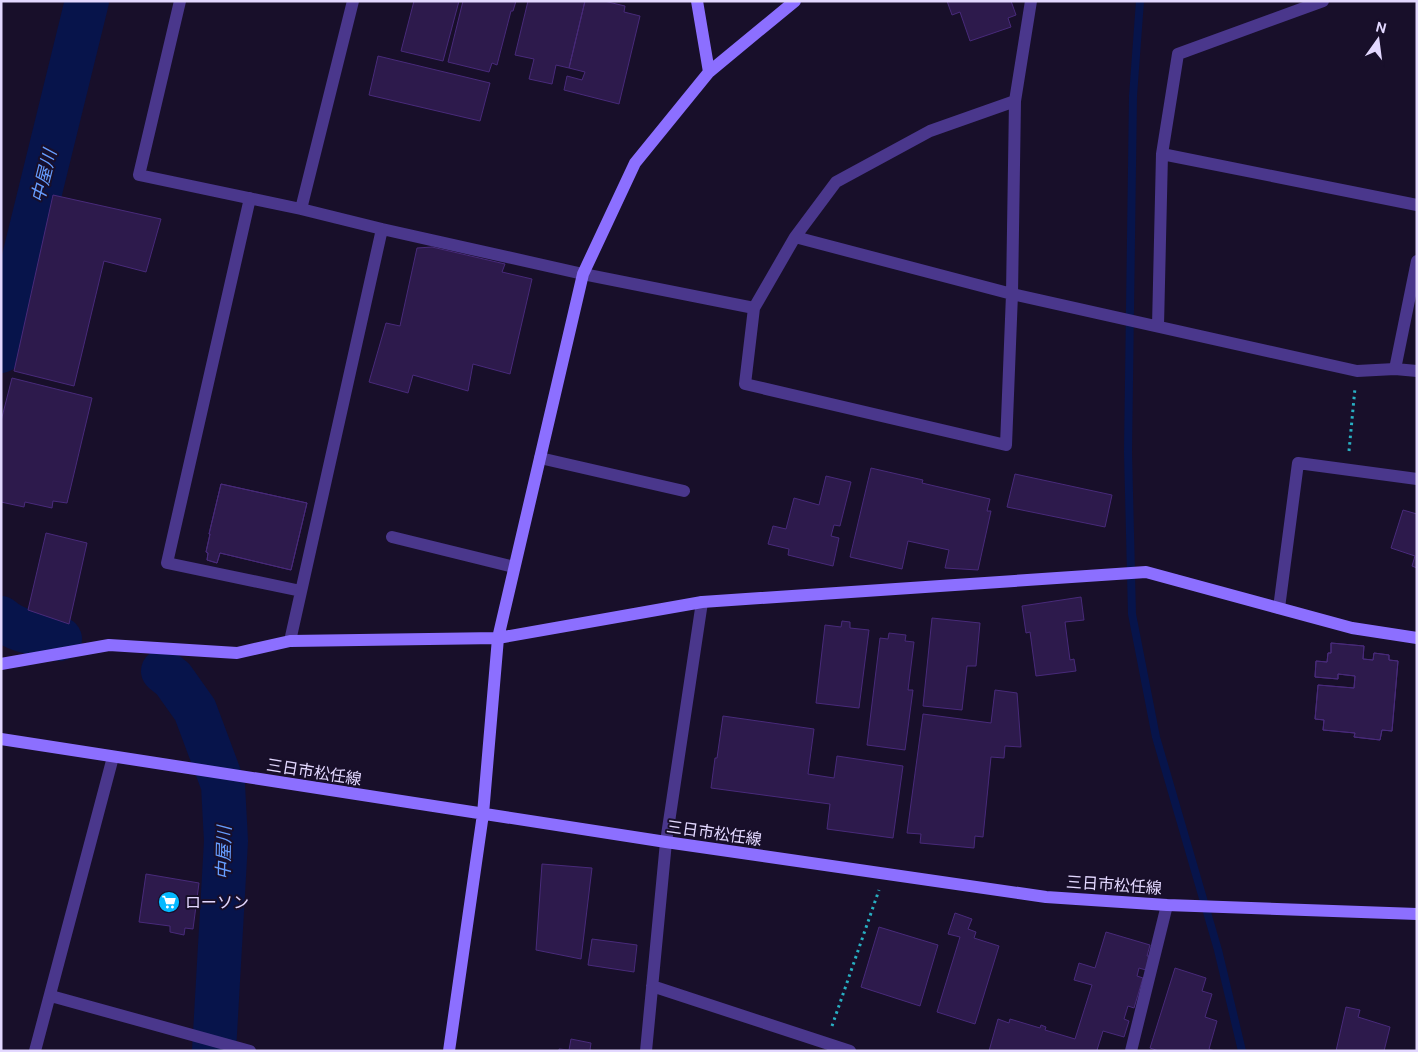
<svg xmlns="http://www.w3.org/2000/svg" width="1418" height="1052" font-family="'DM Sans','Noto Sans JP',sans-serif">
<style>
.lines{fill:none;stroke-linecap:round;stroke-linejoin:round}
.stream{stroke:#07144b;stroke-width:8}
.river{stroke:#07144b;stroke-width:44}
.building{fill:#2d1a4c;stroke:#482a7a}
.path{stroke:#28b0c3;stroke-width:3;stroke-dasharray:2.5 4;stroke-linecap:butt}
.street{stroke:#4a378c;stroke-width:12}
.secondary{stroke:#8c6fff;stroke-width:12}
.labels{text-anchor:middle;dominant-baseline:central;stroke-width:4;stroke-linejoin:round;paint-order:stroke}
.street-label{font-size:16px;fill:#e3d8ff;stroke:#180f2a}
.poi-label{font-size:16px;fill:#e3d8ff;stroke:#180f2a;text-anchor:start}
.water-label{font-size:18px;font-style:italic;fill:#669dff;stroke:#180f2a}
</style>
<rect width="100%" height="100%" fill="#180f2a"/>
<g class="lines">
<path class="stream" d="M 1140,1 L 1133,96 L 1128,452 L 1132,614 L 1156,737 L 1218,950 L 1242,1051"/>
<path class="river" d="M 1,351 L 87,1
M 1,618 C 16,632 40,634 60,639
M 163,671 L 173,679 L 195,710 L 223,785 L 226,841 L 214,1051"/>
</g>
<path class="building" d="M 414,1 L 459,1 L 443,61 L 401,51 Z
M 463,1 L 516,1 L 513,11 L 511,11 L 497,65 L 492,63 L 489,72 L 448,62 Z
M 528,1 L 585,1 L 569,68 L 556,65 L 552,84 L 529,79 L 534,59 L 515,55 Z
M 585,1 L 604,1 L 625,6 L 624,12 L 640,16 L 619,104 L 564,90 L 567,76 L 582,80 L 585,72 L 569,68 Z
M 947,1 L 1011,1 L 1016,15 L 1008,18 L 1011,27 L 970,41 L 960,12 L 952,15 Z
M 378,56 L 490,83 L 480,121 L 369,95 Z
M 53,195 L 161,219 L 146,272 L 104,261 L 74,386 L 14,371 Z
M 432,247 L 505,264 L 502,272 L 532,279 L 510,374 L 473,364 L 468,391 L 413,375 L 408,393 L 369,382 L 386,323 L 400,326 L 417,248 Z
M 12,378 L 92,398 L 67,503 L 53,501 L 52,508 L 25,502 L 24,507 L 1,502 L 1,421 Z
M 871,468 L 923,480 L 922,483 L 990,499 L 987,511 L 991,511 L 978,570 L 945,568 L 949,550 L 908,541 L 902,569 L 850,557 Z
M 1015,474 L 1112,495 L 1105,527 L 1007,507 Z
M 826,476 L 851,482 L 840,526 L 834,525 L 831,536 L 839,538 L 833,566 L 788,555 L 789,549 L 768,544 L 773,526 L 786,529 L 794,498 L 819,505 Z
M 221,484 L 307,503 L 291,570 L 220,553 L 217,563 L 207,560 L 208,553 L 206,552 L 210,534 L 209,534 Z
M 221,484 L 307,503 L 291,570 L 220,553 L 217,563 L 207,560 L 208,553 L 206,552 L 210,534 L 209,534 Z
M 1403,510 L 1417,514 L 1417,568 L 1412,566 L 1415,556 L 1391,548 Z
M 46,533 L 87,543 L 69,624 L 28,610 Z
M 1081,597 L 1084,620 L 1065,622 L 1070,660 L 1074,659 L 1076,671 L 1036,676 L 1030,632 L 1026,633 L 1022,606 Z
M 932,618 L 980,623 L 976,666 L 967,666 L 962,710 L 923,706 Z
M 842,621 L 850,622 L 850,628 L 869,630 L 859,708 L 816,703 L 825,625 L 841,627 Z
M 889,633 L 906,635 L 905,641 L 914,642 L 908,690 L 913,690 L 905,750 L 867,745 L 880,638 L 888,639 Z
M 1331,643 L 1364,646 L 1363,659 L 1373,660 L 1374,653 L 1389,655 L 1389,660 L 1398,661 L 1392,731 L 1382,730 L 1380,740 L 1354,737 L 1355,733 L 1323,730 L 1324,720 L 1315,719 L 1318,685 L 1354,688 L 1355,676 L 1338,674 L 1338,679 L 1315,677 L 1316,661 L 1327,662 L 1328,653 L 1331,653 Z
M 1331,643 L 1364,646 L 1363,659 L 1373,660 L 1374,653 L 1389,655 L 1389,660 L 1398,661 L 1392,731 L 1382,730 L 1380,740 L 1354,737 L 1355,733 L 1323,730 L 1324,720 L 1315,719 L 1318,685 L 1354,688 L 1355,676 L 1338,674 L 1338,679 L 1315,677 L 1316,661 L 1327,662 L 1328,653 L 1331,653 Z
M 995,690 L 1017,693 L 1021,747 L 1005,746 L 1004,758 L 991,757 L 983,837 L 975,836 L 974,848 L 920,843 L 921,834 L 907,833 L 923,714 L 991,723 Z
M 723,716 L 814,729 L 808,774 L 834,778 L 837,756 L 903,766 L 893,838 L 827,829 L 830,804 L 711,788 L 715,758 L 717,758 Z
M 542,864 L 592,868 L 581,959 L 536,950 Z
M 146,874 L 199,883 L 193,929 L 185,928 L 184,935 L 170,932 L 170,926 L 139,922 Z
M 955,913 L 972,919 L 968,929 L 976,932 L 974,938 L 999,946 L 975,1024 L 937,1012 L 960,937 L 948,934 Z
M 879,927 L 938,945 L 920,1006 L 861,987 Z
M 1106,932 L 1150,945 L 1147,956 L 1150,956 L 1146,970 L 1139,968 L 1137,976 L 1143,978 L 1134,1008 L 1128,1006 L 1124,1019 L 1129,1021 L 1124,1037 L 1103,1031 L 1097,1050 L 1100,1051 L 989,1051 L 998,1019 L 1009,1023 L 1010,1019 L 1040,1028 L 1041,1025 L 1046,1027 L 1045,1030 L 1075,1039 L 1092,985 L 1074,980 L 1079,963 L 1095,968 Z
M 592,939 L 637,945 L 634,972 L 588,965 Z
M 1175,968 L 1206,978 L 1202,991 L 1212,994 L 1205,1017 L 1217,1021 L 1209,1049 L 1215,1051 L 1159,1051 L 1150,1048 Z
M 1346,1007 L 1360,1010 L 1358,1017 L 1390,1027 L 1384,1051 L 1336,1051 Z
M 571,1039 L 591,1043 L 590,1050 L 594,1051 L 559,1051 L 559,1049 L 569,1050 Z"/>
<g class="lines">
<path class="path" d="M 1349,451 L 1355,388
M 832,1026 L 879,890"/>
<path class="street" d="M 180,1 L 139,175 L 301,209
M 353,1 L 301,209 L 382,229
M 1015,101 L 1031,1
M 1162,154 L 1417,205
M 250,198 L 167,563 L 301,591
M 795,237 L 836,182 L 930,131 L 1015,101 L 1012,294 L 1006,445 L 745,384 L 754,308 L 795,237 L 1012,294 L 1357,371 L 1395,369
M 1417,261 L 1395,369 L 1417,371
M 1158,326 L 1162,154 L 1178,54 L 1323,1
M 540,458 L 684,491
M 392,537 L 514,567
M 1279,608 L 1298,463 L 1417,479
M 290,641 L 382,229 L 583,274 L 754,308
M 652,986 L 850,1051
M 51,996 L 250,1051
M 35,1051 L 113,757
M 646,1051 L 666,842 L 702,602
M 1131,1051 L 1167,905"/>
<path class="secondary" d="M 697,1 L 709,72
M 1,664 L 109,645 L 237,653 L 290,641 L 498,638 L 702,602 L 1146,572 L 1352,628 L 1417,638
M 1,739 L 666,842 L 1046,897 L 1167,905 L 1417,914
M 449,1051 L 483,814 L 498,638 L 583,274 L 635,163 L 709,72 L 795,1"/>
</g>
<defs>
<g id="supermarket-disc" transform="scale(1.125)"><circle r="9.5" fill="#04b9ff" stroke="#180f2a"/><path d="M-6-5.5h2.5l.6 2H6L4.5 2H-2.5L-4.4-4H-6ZM-1.5 3.2a1.3 1.3 0 1 0 .1 0ZM3 3.2a1.3 1.3 0 1 0 .1 0Z" fill="#fff"/></g>
</defs>
<g fill-rule="evenodd">
<use href="#supermarket-disc" x="169" y="902"/>
</g>
<g class="labels">
<g class="street-label">
<text transform="translate(314 772) rotate(9)">三日市松任線</text>
<text transform="translate(714 833) rotate(8)">三日市松任線</text>
<text transform="translate(1114 885) rotate(4)">三日市松任線</text>
</g>
<g class="poi-label">
<text x="185" y="902">ローソン</text>
</g>
<g class="water-label">
<text transform="translate(44 176) rotate(-76)">中屋川</text>
<text transform="translate(224 853) rotate(-89)">中屋川</text>
</g>
</g>
<rect width="1418" height="1052" fill="none" stroke="#e3d8ff" stroke-width="5"/>
<g transform="translate(1378 40) rotate(14)" stroke="#180f2a" stroke-width="4" paint-order="stroke">
<path d="M0-4L9 19L0 12L-9 19Z" fill="#e3d8ff"/>
<text y="-8" font-size="14" font-weight="bold" text-anchor="middle" fill="#e3d8ff">N</text>
</g>
</svg>
